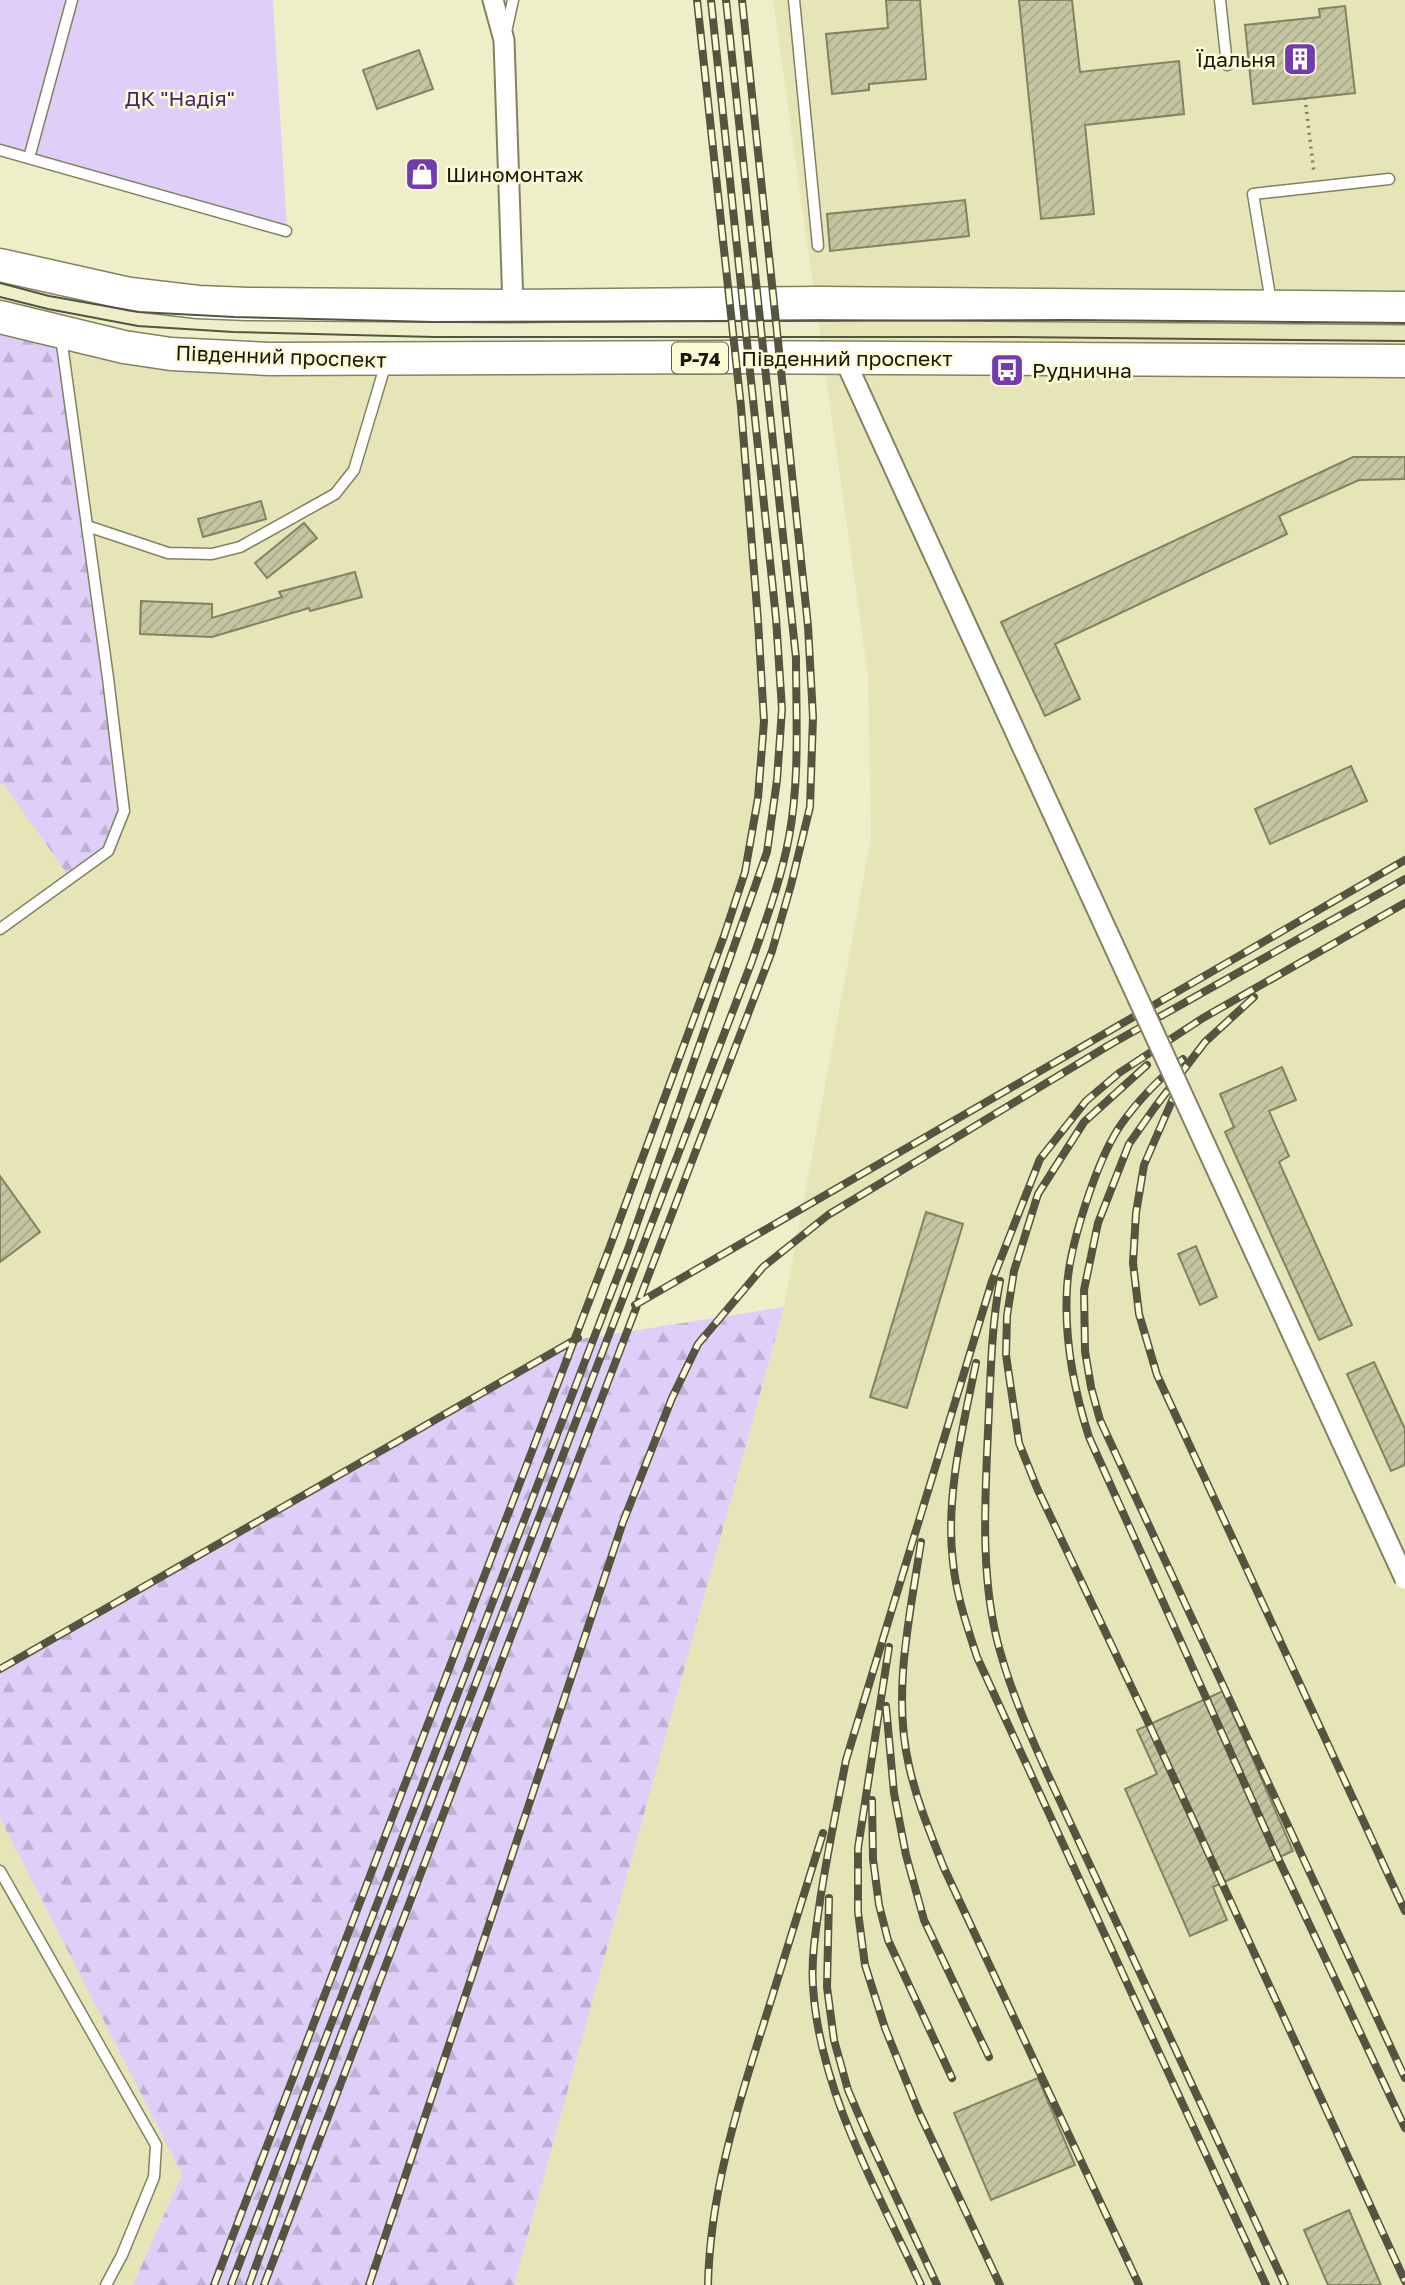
<svg xmlns="http://www.w3.org/2000/svg" width="1405" height="2285" font-family="'Golos Text',sans-serif">
<style>
.built{fill:#e5e5b8}
.green{fill:#decef8}
.forest{fill:url(#forest-firs)}
.building{fill:url(#building-hatch);stroke:#838361;stroke-width:2}
.lines{fill:none;stroke-linecap:round;stroke-linejoin:round}
.lane-casing{stroke:#828260;stroke-width:13}
.street-casing{stroke:#828260;stroke-width:23}
.primary-casing{stroke:#828260;stroke-width:35}
.path{stroke:#7e7e66;stroke-width:3.5;stroke-dasharray:2 5;stroke-linecap:butt}
.lane{stroke:#fff;stroke-width:10}
.street{stroke:#fff;stroke-width:19}
.primary{stroke:#fff;stroke-width:32}
.tram{stroke:#545440;stroke-width:2}
.rail-casing{stroke:#545440;stroke-width:8}
.rail{stroke:#fbfcd6;stroke-width:5;stroke-dasharray:16;stroke-linecap:butt}
.street-bridge-casing{stroke:#828260;stroke-width:23;stroke-linecap:butt}
.street-bridge{stroke:#fff;stroke-width:19}
.labels{text-anchor:middle;dominant-baseline:central;stroke-width:5;stroke-linejoin:round;paint-order:stroke}
.shield{fill:#fbfcd6;stroke:#5b5c47;stroke-width:2}
.shield-label{font-size:19px;font-weight:bold;fill:#17170a}
.poi-label{font-size:21px;fill:#17170a;stroke:#fbfcd6;text-anchor:start}
.park-label{font-size:21px;fill:#491e74;stroke:#fbfcd6}
.street-label{font-size:21px;fill:#17170a;stroke:#fbfcd6}
</style>
<defs>
<pattern id="forest-firs" width="22" height="20" patternUnits="userSpaceOnUse" patternTransform="scale(1.75)"><rect width="22" height="20" fill="#decef8"/><path d="M5 1l3.5 6h-7zM16 11l3.5 6h-7z" fill="#beb0d3"/></pattern>
<pattern id="building-hatch" width="6" height="6" patternUnits="userSpaceOnUse" patternTransform="scale(1.75)"><rect width="6" height="6" fill="#c4c5a1"/><path d="M-1 1l2-2M0 6l6-6M5 7l2-2" fill="none" stroke="#a8a889"/></pattern>
</defs>
<rect width="100%" height="100%" fill="#eeeec9"/>
<path class="built" d="M 773,0 L 1405,0 L 1405,2285 L 514,2285 L 784,1307 L 871,838 L 868,676 Z
M 60,333 L 124,347 L 735,357 L 758,621 L 764,721 L 758,798 L 745,872 L 724,936 L 574,1340 L 0,1669 L 0,785 L 3,783 Z
M 0,1818 L 182,2174 L 133,2285 L 0,2285 Z"/>
<path class="green" d="M 0,0 L 273,0 L 287,229 L 0,150 Z"/>
<path class="forest" d="M 0,317 L 60,333 L 124,811 L 108,851 L 70,878 L 3,783 L 0,785 Z
M 784,1307 L 514,2285 L 133,2285 L 182,2174 L 0,1818 L 0,1669 L 574,1340 Z"/>
<path class="building" d="M 886,0 L 920,0 L 926,79 L 869,84 L 869,90 L 832,94 L 826,34 L 888,28 Z
M 1019,0 L 1072,0 L 1080,72 L 1179,61 L 1184,114 L 1085,125 L 1094,214 L 1041,219 Z
M 1345,6 L 1355,93 L 1253,104 L 1245,25 L 1320,17 L 1319,9 Z
M 419,50 L 433,89 L 377,109 L 363,70 Z
M 965,200 L 969,236 L 830,251 L 827,214 Z
M 1353,457 L 1405,457 L 1405,479 L 1359,480 L 1279,516 L 1287,534 L 1055,644 L 1080,699 L 1045,716 L 1001,622 Z
M 261,501 L 266,519 L 203,537 L 198,519 Z
M 304,523 L 317,538 L 267,578 L 255,563 Z
M 355,572 L 362,597 L 310,611 L 309,608 L 212,637 L 140,634 L 141,601 L 212,604 L 212,618 L 282,597 L 279,592 Z
M 1351,766 L 1367,801 L 1270,844 L 1255,809 Z
M 1282,1067 L 1296,1100 L 1269,1111 L 1289,1156 L 1279,1162 L 1352,1325 L 1319,1340 L 1225,1132 L 1234,1127 L 1220,1094 Z
M 0,1176 L 40,1232 L 0,1262 Z
M 926,1212 L 963,1224 L 907,1408 L 870,1397 Z
M 1196,1246 L 1217,1297 L 1200,1305 L 1178,1254 Z
M 1374,1362 L 1405,1429 L 1405,1465 L 1391,1471 L 1347,1374 Z
M 1223,1691 L 1293,1851 L 1213,1887 L 1227,1920 L 1190,1936 L 1125,1789 L 1157,1774 L 1137,1730 Z
M 1038,2078 L 1075,2165 L 991,2200 L 954,2113 Z
M 1349,2210 L 1381,2285 L 1328,2285 L 1304,2230 Z"/>
<g class="lines">
<g class="lane-casing">
<path id="lane" d="M 794,0 L 818,246
M 1220,0 L 1227,65
M 506,32 L 513,0
M 0,150 L 286,231
M 29,158 L 72,0
M 1271,302 L 1253,194 L 1389,179
M 87,526 L 168,553 L 212,554 L 240,547 L 335,494 L 354,470 L 386,363
M 0,929 L 108,851 L 124,811 L 108,678 L 61,337
M 0,1871 L 156,2145 L 154,2177 L 122,2255 L 106,2285"/>
</g>
<g class="street-casing">
<path id="street" d="M 493,0 L 504,40 L 513,306
M 844,358 L 907,496"/>
</g>
<g class="primary-casing">
<path id="primary" d="M 0,265 L 130,294 L 198,302 L 248,304 L 513,306 L 819,303 L 1405,308
M 0,317 L 124,347 L 171,354 L 269,359 L 735,357 L 1405,361"/>
</g>
<path class="path" d="M 1305,98 L 1314,173"/>
<use href="#lane" class="lane"/>
<use href="#street" class="street"/>
<use href="#primary" class="primary"/>
<path class="tram" d="M 0,283 L 49,296 L 139,312 L 234,317 L 433,322 L 1067,320 L 1405,323
M 0,297 L 48,309 L 138,326 L 233,332 L 434,337 L 1008,337 L 1405,341"/>
<g class="rail-casing">
<path id="rail" d="M 1254,997 L 1205,1042 L 1155,1107 L 1129,1144 L 1098,1223 L 1084,1290 L 1085,1351 L 1091,1387 L 1100,1420 L 1405,2078
M 1183,1059 C 1159,1079 1138,1100 1120,1126 C 1097,1160 1069,1246 1067,1288 C 1064,1338 1074,1390 1089,1437 L 1278,1858 L 1405,2128
M 1147,1065 L 1084,1122 L 1038,1194 L 1014,1271 L 1007,1316 L 1006,1355 L 1019,1443 L 1037,1488 L 1149,1724 L 1405,2281
M 1178,1087 L 1144,1165 L 1136,1213 L 1133,1263 L 1139,1314 L 1157,1375 L 1405,1911
M 1000,1281 C 992,1322 991,1366 989,1408 C 986,1487 978,1574 1000,1651 C 1012,1694 1030,1735 1048,1775 L 1285,2285
M 635,1305 L 1405,860
M 976,1363 C 963,1426 945,1498 953,1562 C 956,1594 967,1626 977,1657 L 1266,2285
M 921,1542 C 910,1615 892,1693 909,1766 C 917,1802 931,1835 944,1868 L 1139,2285
M 889,1647 L 858,1848 L 858,1912 L 865,1965 L 885,2028 L 918,2110 L 1000,2285
M 0,1669 L 578,1338
M 886,1706 L 894,1793 L 906,1855 L 924,1920 L 989,2057
M 872,1800 L 873,1859 L 879,1905 L 888,1940 L 952,2078
M 829,1898 L 827,1987 L 834,2040 L 848,2090 L 866,2132 L 937,2285
M 214,2285 L 609,1249 L 724,936 L 745,872 L 758,798 L 764,721 L 758,621 L 741,407 L 697,0
M 231,2285 L 628,1249 L 767,852 L 777,780 L 782,709 L 776,618 L 711,0
M 249,2285 L 306,2127 L 752,961 C 766,920 781,880 789,837 C 800,778 796,717 796,658 L 726,0
M 264,2285 L 772,951 L 791,885 L 810,807 L 813,717 L 808,626 L 742,0
M 369,2285 L 623,1522 L 672,1398 L 698,1344 L 763,1267 L 828,1215 L 1111,1044 L 1405,879
M 708,2285 C 710,2195 736,2111 763,2026 C 783,1962 803,1897 823,1833
M 921,2285 C 878,2192 819,2090 813,1986 C 811,1958 816,1929 820,1901 C 827,1854 837,1807 846,1760 L 992,1281 L 1040,1159 L 1086,1101 L 1119,1073 L 1203,1018 L 1405,903"/>
</g>
<use href="#rail" class="rail"/>
<g class="street-bridge-casing">
<path id="street-bridge" d="M 907,496 L 1405,1579"/>
</g>
<use href="#street-bridge" class="street-bridge"/>
</g>
<defs>
<g id="building-square" transform="scale(1.75)"><rect x="-9" y="-9" width="18" height="18" rx="4" fill="#743bb1" stroke="#fbfcd6"/><path d="M-4-6H4V6H1V3H-1V6H-4ZM-2.5-4.3h1.7v1.8h-1.7ZM.8-4.3h1.7v1.8H.8ZM-2.5-1h1.7V.8h-1.7ZM.8-1h1.7V.8H.8Z" fill="#fff"/></g>
<g id="shop-square" transform="scale(1.75)"><rect x="-9" y="-9" width="18" height="18" rx="4" fill="#743bb1" stroke="#fbfcd6"/><path d="M-5-2.5h2.3a2.7 3.5 0 0 1 5.4 0H5L5.5 6h-11ZM-1.5-2.5h3a1.5 2.3 0 0 0-3 0Z" fill="#fff"/></g>
<g id="bus-square" transform="scale(1.75)"><rect x="-9" y="-9" width="18" height="18" rx="4" fill="#743bb1" stroke="#fbfcd6"/><path d="M-5-6H5V4H4V6H2V4H-2V6H-4V4H-5ZM-3.5-4V0h7V-4ZM-3.5 1.2v1.5H-2V1.2ZM2 1.2v1.5H3.5V1.2Z" fill="#fff"/></g>
</defs>
<g fill-rule="evenodd">
<use href="#building-square" x="1300" y="59"/>
<use href="#shop-square" x="422" y="174"/>
<use href="#bus-square" x="1007" y="370"/>
</g>
<g class="labels">
<rect class="shield" x="672" y="342.5" width="56" height="31" rx="5"/>
<g class="shield-label">
<text x="700" y="358">Р-74</text>
</g>
<g class="poi-label">
<text x="1276" y="59" text-anchor="end">Їдальня</text>
<text x="446" y="174">Шиномонтаж</text>
<text x="1032" y="370">Руднична</text>
</g>
<g class="park-label">
<text x="180" y="98">ДК "Надія"</text>
</g>
<g class="street-label">
<text transform="translate(281 356) rotate(2)">Південний проспект</text>
<text x="847" y="358">Південний проспект</text>
</g>
</g>
</svg>
